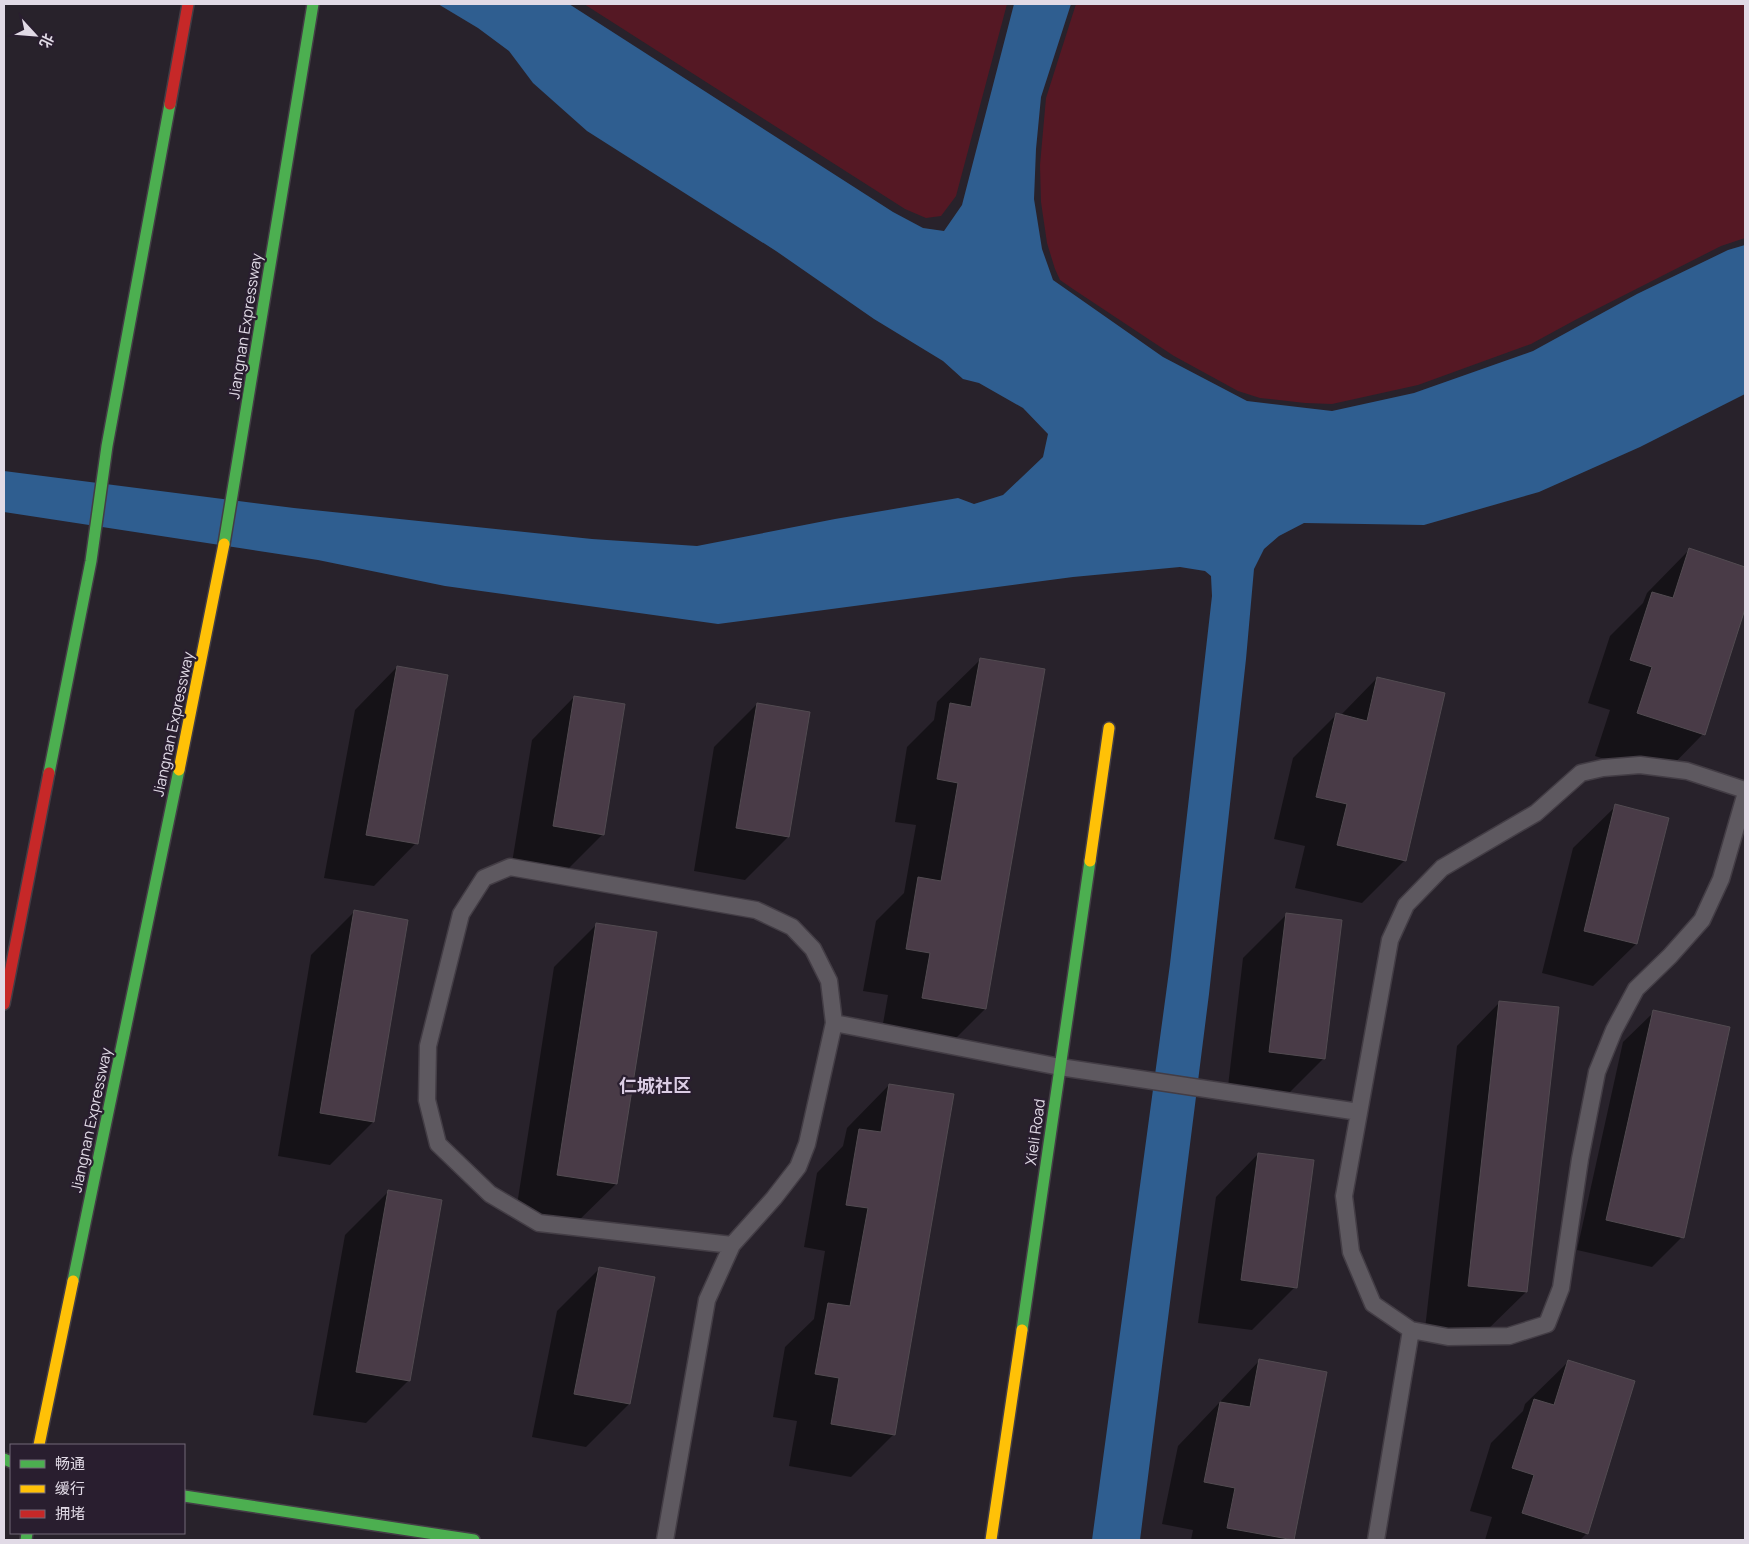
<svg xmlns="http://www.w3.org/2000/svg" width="1749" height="1544" font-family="Manrope,'Noto Sans SC',sans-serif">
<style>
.green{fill:#551824}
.water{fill:#2f5e90}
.shadow{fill:#0007}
.building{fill:#493b47;stroke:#524b51}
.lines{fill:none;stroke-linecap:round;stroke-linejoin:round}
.lane-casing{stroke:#433d45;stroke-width:19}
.fast-casing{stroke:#433d45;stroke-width:14}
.slow-casing{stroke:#433d45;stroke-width:14}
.jam-casing{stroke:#433d45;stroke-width:14}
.lane{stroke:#5e5960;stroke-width:16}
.fast{stroke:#4caf50;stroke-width:11}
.slow{stroke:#ffc107;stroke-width:11}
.jam{stroke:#c62828;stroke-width:11}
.labels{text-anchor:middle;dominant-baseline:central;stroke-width:4.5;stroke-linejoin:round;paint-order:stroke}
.street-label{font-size:15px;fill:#e1dae6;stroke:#291e2f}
.quarter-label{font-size:18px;font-weight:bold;fill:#dbcde4;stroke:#291e2f}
</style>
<rect width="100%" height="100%" fill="#28222b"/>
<path class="green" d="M 584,4 L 1007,4 L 956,196 L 941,216 L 926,218 L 905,209 Z
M 1076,4 L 1745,4 L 1745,238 L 1721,246 L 1577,319 L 1531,344 L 1418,385 L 1332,404 L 1305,403 L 1260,398 L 1238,391 L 1174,356 L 1073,289 L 1060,280 L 1055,269 L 1047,243 L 1041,202 L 1040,165 L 1046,98 Z"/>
<path class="water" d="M 438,4 L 569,4 L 893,212 L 923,228 L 944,231 L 962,205 L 1014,4 L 1071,4 L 1041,97 L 1036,149 L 1034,199 L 1042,249 L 1053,280 L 1163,357 L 1247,401 L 1332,411 L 1414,393 L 1533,351 L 1637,294 L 1728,250 L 1745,245 L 1745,394 L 1640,447 L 1539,492 L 1424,525 L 1304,523 L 1279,536 L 1264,549 L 1254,569 L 1246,659 L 1209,994 L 1140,1540 L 1092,1540 L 1170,964 L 1212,596 L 1211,576 L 1205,571 L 1180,567 L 1073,577 L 718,624 L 445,586 L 318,560 L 4,512 L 4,471 L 294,508 L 592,539 L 697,546 L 835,519 L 958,498 L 974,504 L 1003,495 L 1043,457 L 1048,434 L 1023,408 L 979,383 L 963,379 L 943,361 L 874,319 L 776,251 L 587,131 L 533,83 L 509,51 L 478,28 Z"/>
<path class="shadow" d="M 1689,550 L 1745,568 L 1745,605 L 1703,734 L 1661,777 L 1595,756 L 1610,710 L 1588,703 L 1610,636 L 1643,603 L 1647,593 Z
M 980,660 L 985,1009 L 942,1052 L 880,1041 L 888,995 L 863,991 L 876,921 L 904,893 L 916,825 L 895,822 L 907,747 L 934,720 L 937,702 Z
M 397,667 L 416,843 L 374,886 L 324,878 L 355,710 Z
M 1377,678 L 1405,860 L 1362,903 L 1295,888 L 1305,846 L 1274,839 L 1293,758 L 1336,715 L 1340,716 Z
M 574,697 L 603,834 L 560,877 L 511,869 L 532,740 Z
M 757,704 L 788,837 L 745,880 L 694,871 L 714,747 Z
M 1616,806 L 1636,944 L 1593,986 L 1542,973 L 1573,848 Z
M 354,912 L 373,1122 L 330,1165 L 278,1156 L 311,955 Z
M 1286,915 L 1324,1058 L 1281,1101 L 1227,1095 L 1243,958 Z
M 597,924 L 616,1184 L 573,1226 L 515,1218 L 554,967 Z
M 1499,1003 L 1526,1292 L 1483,1334 L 1425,1329 L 1457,1046 Z
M 1654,1012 L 1682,1237 L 1652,1267 L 1577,1250 L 1623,1042 Z
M 889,1085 L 894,1434 L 851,1477 L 789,1466 L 797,1421 L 773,1417 L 785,1347 L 814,1319 L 825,1251 L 804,1247 L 817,1173 L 843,1146 L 847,1128 Z
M 1258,1154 L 1295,1287 L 1252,1330 L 1198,1323 L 1216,1197 Z
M 388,1192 L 408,1381 L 366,1423 L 313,1415 L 345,1235 Z
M 600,1268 L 653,1278 L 629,1404 L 586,1447 L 532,1437 L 557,1311 Z
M 1260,1360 L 1326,1373 L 1293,1540 L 1191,1540 L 1193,1530 L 1162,1524 L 1178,1446 Z
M 1568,1362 L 1587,1533 L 1580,1540 L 1485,1540 L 1492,1517 L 1470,1511 L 1491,1443 L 1523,1411 L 1525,1404 Z"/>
<path class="building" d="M 1689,548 L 1745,567 L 1745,609 L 1705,735 L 1637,713 L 1652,667 L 1630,660 L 1652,592 L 1673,598 Z
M 980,658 L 1045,669 L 986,1009 L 922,998 L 930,953 L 906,949 L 918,877 L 941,881 L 958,783 L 937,779 L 950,703 L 971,707 Z
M 397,666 L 448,675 L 418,844 L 366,835 Z
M 1377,677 L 1445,693 L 1406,861 L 1337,845 L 1347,804 L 1316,797 L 1336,713 L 1367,721 Z
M 574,696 L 625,704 L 604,835 L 553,826 Z
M 757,703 L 810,712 L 789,837 L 736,828 Z
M 1615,804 L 1669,818 L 1637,944 L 1584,931 Z
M 354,910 L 408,920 L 374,1122 L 320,1113 Z
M 1286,913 L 1342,920 L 1325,1059 L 1269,1052 Z
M 596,923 L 657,932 L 617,1184 L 557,1175 Z
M 1499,1001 L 1559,1007 L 1527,1292 L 1468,1286 Z
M 1653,1010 L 1730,1027 L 1684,1238 L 1606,1220 Z
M 889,1084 L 954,1094 L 895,1435 L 831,1424 L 839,1378 L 815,1374 L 828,1303 L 850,1306 L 868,1208 L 846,1205 L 859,1129 L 881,1132 Z
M 1258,1153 L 1314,1160 L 1297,1288 L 1241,1280 Z
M 388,1190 L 442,1200 L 410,1381 L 356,1372 Z
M 599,1267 L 655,1277 L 630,1404 L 574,1394 Z
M 1259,1359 L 1327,1372 L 1294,1540 L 1227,1528 L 1235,1488 L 1204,1482 L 1220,1402 L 1250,1407 Z
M 1568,1360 L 1635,1381 L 1588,1534 L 1522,1513 L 1534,1475 L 1512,1468 L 1534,1399 L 1554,1405 Z"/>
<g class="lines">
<g class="lane-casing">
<path id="lane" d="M 1745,790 L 1687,771 L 1640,765 L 1603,768 L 1581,773 L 1536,813 L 1442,868 L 1406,905 L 1390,940 L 1344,1196 L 1351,1252 L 1373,1304 L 1411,1330 L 1448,1337 L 1509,1336 L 1547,1324 L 1561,1288 L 1580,1159 L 1597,1072 L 1614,1030 L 1636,989 L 1670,956 L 1702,920 L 1721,879 L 1745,796
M 834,1023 L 1060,1067 L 1359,1112
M 665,1540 L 707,1300 L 732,1245 L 774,1198 L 798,1167 L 807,1144 L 834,1023 L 829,981 L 813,949 L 792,927 L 756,910 L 510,867 L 484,878 L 461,914 L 428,1046 L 427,1100 L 438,1144 L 490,1194 L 539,1223 L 732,1245
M 1376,1540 L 1411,1330"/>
</g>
<g class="fast-casing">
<path id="fast" d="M 224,544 L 313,4
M 49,773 L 91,561 L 107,446 L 170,104
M 73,1281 L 179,770
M 1022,1330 L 1090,861
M 4,1459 L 11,1462
M 184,1496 L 474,1540
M 26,1540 L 27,1533"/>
</g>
<g class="slow-casing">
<path id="slow" d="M 179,770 L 224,544
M 1090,861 L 1109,728
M 39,1445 L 73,1281
M 991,1540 L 1022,1330"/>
</g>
<g class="jam-casing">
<path id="jam" d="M 170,104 L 188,4
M 4,1004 L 49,773"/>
</g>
<use href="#lane" class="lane"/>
<use href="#fast" class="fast"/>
<use href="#slow" class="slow"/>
<use href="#jam" class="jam"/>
</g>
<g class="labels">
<g class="street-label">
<text transform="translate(245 326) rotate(-81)">Jiangnan Expressway</text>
<text transform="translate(173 724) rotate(-78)">Jiangnan Expressway</text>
<text transform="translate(91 1120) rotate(-78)">Jiangnan Expressway</text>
<text transform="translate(1035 1132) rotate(-82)">Xieli Road</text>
</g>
<g class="quarter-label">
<text x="655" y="1085">仁城社区</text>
</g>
</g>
<rect width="1749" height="1544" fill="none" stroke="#e1dae6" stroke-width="10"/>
<rect x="10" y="1444" width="175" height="90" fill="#291e2f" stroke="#736978"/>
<rect x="20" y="1460" width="25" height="8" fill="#4caf50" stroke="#736978"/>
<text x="55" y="1469" font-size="15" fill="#e1dae6">畅通</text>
<rect x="20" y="1485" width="25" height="8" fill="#ffc107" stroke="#736978"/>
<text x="55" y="1494" font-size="15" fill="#e1dae6">缓行</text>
<rect x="20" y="1510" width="25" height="8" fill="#c62828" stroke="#736978"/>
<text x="55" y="1519" font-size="15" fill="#e1dae6">拥堵</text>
<g transform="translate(35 35) rotate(116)" stroke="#291e2f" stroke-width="4" paint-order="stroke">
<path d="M0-4L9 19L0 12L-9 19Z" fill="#e1dae6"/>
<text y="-8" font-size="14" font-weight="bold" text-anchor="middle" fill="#e1dae6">北</text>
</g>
</svg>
